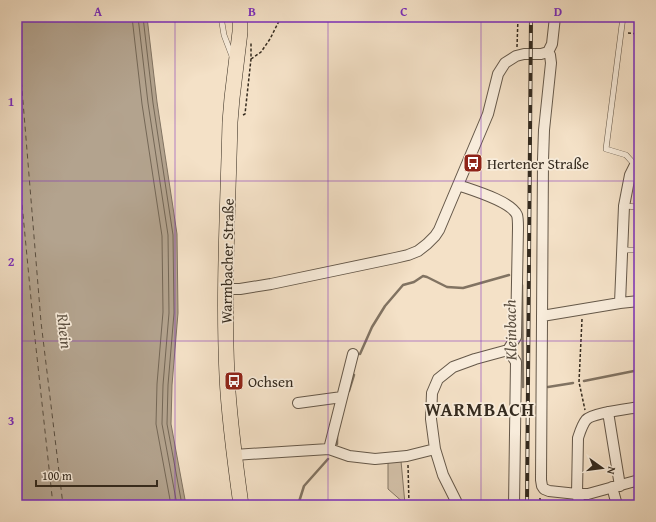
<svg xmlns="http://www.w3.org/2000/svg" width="656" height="522" font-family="'Gentium Book Plus',serif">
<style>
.green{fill:#d4c2aa;stroke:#847664}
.water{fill:#b3a38e;stroke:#817362}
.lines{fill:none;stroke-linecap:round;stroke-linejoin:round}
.shore{stroke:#746756;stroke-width:1}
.stream{stroke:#817362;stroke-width:2.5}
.ferry{stroke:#5b4f40;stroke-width:1;stroke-dasharray:5 4;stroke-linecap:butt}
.service-casing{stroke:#655849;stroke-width:6}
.minor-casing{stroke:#655849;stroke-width:12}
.primary-casing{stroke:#352b1f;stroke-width:16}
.path{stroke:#352b1f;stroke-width:1.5;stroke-dasharray:3 2;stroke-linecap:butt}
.service{stroke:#f8ecdb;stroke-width:5}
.minor{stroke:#f8ecdb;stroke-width:10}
.primary{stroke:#f4e1c7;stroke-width:15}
.rail-casing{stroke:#352b1f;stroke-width:4}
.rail{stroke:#f8ecdb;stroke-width:2.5;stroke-dasharray:8;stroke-linecap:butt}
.grid{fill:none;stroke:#7b2cbf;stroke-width:1;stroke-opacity:0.55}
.labels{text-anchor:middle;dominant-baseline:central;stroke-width:3.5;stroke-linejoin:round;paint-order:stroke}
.poi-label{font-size:15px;fill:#352b1f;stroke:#f8ecdb;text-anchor:start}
.street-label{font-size:15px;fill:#352b1f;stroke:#f8ecdb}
.water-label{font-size:16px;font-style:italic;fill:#5b4f40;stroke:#f8ecdb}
.district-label{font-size:19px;font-weight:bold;letter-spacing:1px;fill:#352b1f;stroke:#f8ecdb}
.neatline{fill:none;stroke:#7b2cbf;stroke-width:1.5}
.grid-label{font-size:13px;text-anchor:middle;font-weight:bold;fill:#7b2cbf}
</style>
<rect width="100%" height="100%" fill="#f4e1c7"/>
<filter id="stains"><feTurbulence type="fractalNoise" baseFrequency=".005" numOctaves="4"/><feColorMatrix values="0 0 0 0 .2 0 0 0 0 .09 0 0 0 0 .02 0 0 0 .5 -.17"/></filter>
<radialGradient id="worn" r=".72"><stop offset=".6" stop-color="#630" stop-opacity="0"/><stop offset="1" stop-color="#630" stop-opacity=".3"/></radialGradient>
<path class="green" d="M 388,461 L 401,461 L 405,504 L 388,489 Z"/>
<path class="water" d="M 17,17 L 147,17 L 157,102 L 177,234 L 178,313 L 172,385 L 171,424 L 186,505 L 17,505 Z"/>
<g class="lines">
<path class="shore" d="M 132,17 L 142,104 L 162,236 L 163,312 L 157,384 L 156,424 L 171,505
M 138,17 L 148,103 L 168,235 L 169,313 L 163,385 L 162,424 L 177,505
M 143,17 L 153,103 L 173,235 L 174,313 L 168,385 L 167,424 L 182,505"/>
<path class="stream" d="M 522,285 L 523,387
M 360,354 L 372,327 L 385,306 L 403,285 L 414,282 L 423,276 L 427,277 L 447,287 L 463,288 L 509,275
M 584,381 L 639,370
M 548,387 L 573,383
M 349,391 L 354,375
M 337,444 L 337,435
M 298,505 L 304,486 L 328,459"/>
<path class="ferry" d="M 17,28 L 41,322 L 63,505
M 17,151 L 33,320 L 53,505"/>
<g class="service-casing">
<path id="service" d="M 221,17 L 224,35 L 232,56
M 623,17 L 606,149 L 626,155 L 635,165
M 624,206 L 639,207
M 622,250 L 639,250"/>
</g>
<g class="minor-casing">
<path id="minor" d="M 548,52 L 550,55 L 551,63 L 544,130 L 543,160 L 541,480 L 542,486 L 544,489 L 549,491 L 577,494 L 588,494 L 639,480
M 458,185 C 472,190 511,201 517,215 C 518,218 518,224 518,228 L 516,337 L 508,350 L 475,359 L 453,367 L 438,379 L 432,393 L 431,419 L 435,449 L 443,475 L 458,505
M 226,289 L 240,289 L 271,284 L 395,258 L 408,255 L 418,251 L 427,244 L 435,236 L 439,230 L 488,114 L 498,74 L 505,63 L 516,56 L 524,54 L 541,54 L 548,52 L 552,44 L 555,17
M 620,303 L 624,206 L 630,175 L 635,165 L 639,163
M 542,316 L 620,303 L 639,301
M 508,350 L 516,362 L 514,505
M 298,403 L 342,397
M 608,412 L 620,486
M 329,449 L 353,354
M 234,455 L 329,449 L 349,456 L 375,459 L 407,456 L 435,449
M 612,487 L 617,505
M 580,505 L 577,494 L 578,438 C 580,432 582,425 586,420 C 592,413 628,409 639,407"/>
</g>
<g class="primary-casing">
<path id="primary" d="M 240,17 L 240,32 L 232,98 L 230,122 C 228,206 223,291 227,376 C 229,419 235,462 241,505"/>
</g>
<path class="path" d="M 628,33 L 639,34
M 517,47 L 518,17
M 251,59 L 261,52 L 270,39 L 281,17
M 243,115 L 245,114 L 251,59 L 251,43
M 582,319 L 579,382 L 585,410
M 408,465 L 409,505
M 540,505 L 540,498"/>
<use href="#service" class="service"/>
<use href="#minor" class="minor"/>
<use href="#primary" class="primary"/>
<g class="rail-casing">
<path id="rail" d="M 527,505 L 531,17"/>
</g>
<use href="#rail" class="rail"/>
</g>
<path class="grid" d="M 175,17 L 175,505M 328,17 L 328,505M 481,17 L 481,505M 17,181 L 639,181M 17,341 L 639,341"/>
<defs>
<g id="bus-square" transform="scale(1)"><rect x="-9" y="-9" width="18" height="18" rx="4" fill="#8f2418" stroke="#f8ecdb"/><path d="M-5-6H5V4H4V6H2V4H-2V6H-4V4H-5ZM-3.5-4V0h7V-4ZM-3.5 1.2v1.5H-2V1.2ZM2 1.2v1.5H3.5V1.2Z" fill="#fff"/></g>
</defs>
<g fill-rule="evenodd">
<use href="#bus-square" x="473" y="163"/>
<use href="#bus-square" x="234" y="381"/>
</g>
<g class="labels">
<g class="poi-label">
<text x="487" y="163">Hertener Straße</text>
<text x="248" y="381">Ochsen</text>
</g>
<g class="street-label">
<text transform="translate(227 261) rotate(-89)">Warmbacher Straße</text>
</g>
<g class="water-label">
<text transform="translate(510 330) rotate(-91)">Kleinbach</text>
<text transform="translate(65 331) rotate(83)">Rhein</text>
</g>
<g class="district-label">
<text x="480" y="409">WARMBACH</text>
</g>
</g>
<rect width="656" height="522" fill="none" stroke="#f4e1c7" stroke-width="44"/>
<g transform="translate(602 468) rotate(104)" stroke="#f8ecdb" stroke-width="3" paint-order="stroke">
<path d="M0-3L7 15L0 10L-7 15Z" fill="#352b1f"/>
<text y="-6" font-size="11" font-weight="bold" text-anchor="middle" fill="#352b1f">N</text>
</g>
<path d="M36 480v6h121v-6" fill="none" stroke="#352b1f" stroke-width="2"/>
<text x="42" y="480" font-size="12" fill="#352b1f" stroke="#f8ecdb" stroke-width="3" paint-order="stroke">100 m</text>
<rect x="22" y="22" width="612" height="478" class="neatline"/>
<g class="grid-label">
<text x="98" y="16">A</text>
<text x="252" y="16">B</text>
<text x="404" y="16">C</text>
<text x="558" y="16">D</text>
<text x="11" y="106">1</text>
<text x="11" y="266">2</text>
<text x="11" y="425">3</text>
</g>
<rect width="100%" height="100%" filter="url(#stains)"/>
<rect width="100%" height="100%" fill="url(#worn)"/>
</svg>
